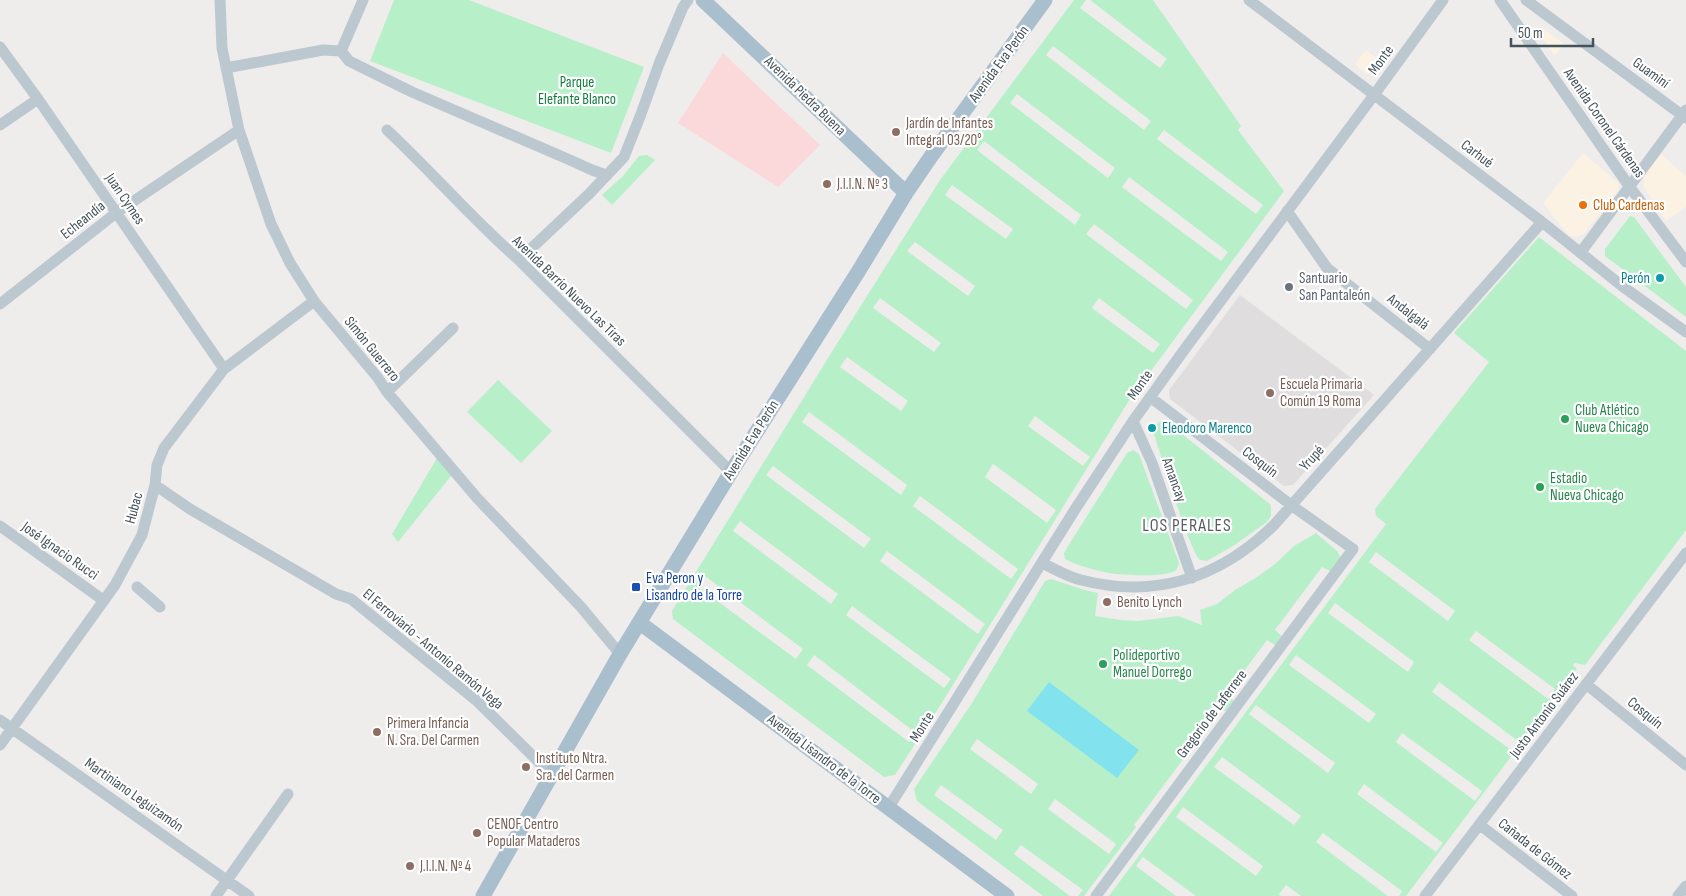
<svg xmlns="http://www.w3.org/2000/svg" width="1686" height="896" font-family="'Sofia Sans Condensed',sans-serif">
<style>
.commercial{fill:#fcf2e3}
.education{fill:#e0ddde}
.medical{fill:#fbd9da}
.green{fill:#b7f0c8;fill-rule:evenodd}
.water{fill:#82e3ef}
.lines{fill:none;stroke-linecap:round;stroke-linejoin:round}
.minor{stroke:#bcc8cf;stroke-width:11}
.major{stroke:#aabfcd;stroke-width:15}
.education-dot{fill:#8d6e63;stroke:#fff;stroke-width:2}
.food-dot{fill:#e8710a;stroke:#fff;stroke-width:2}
.culture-dot{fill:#0f9aa8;stroke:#fff;stroke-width:2}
.worship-dot{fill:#6b7280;stroke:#fff;stroke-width:2}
.leisure-dot{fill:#2e9e5b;stroke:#fff;stroke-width:2}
.transit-dot{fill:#1a4fb4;stroke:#fff;stroke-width:2}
.labels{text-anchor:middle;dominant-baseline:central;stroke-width:4.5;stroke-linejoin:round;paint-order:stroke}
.street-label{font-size:15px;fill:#44525a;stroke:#fff}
.park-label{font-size:15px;fill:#127d3e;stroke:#fff}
.education-label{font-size:15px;fill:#785e54;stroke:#fff;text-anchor:start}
.food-label{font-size:15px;fill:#c56008;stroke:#fff;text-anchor:start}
.worship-label{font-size:15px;fill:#5b616d;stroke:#fff;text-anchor:start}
.culture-label{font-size:15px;fill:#0d838f;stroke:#fff;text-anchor:end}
.leisure-label{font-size:15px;fill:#27864d;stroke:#fff;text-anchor:start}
.transit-label{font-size:15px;fill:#164399;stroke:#fff;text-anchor:start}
.quarter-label{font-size:18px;letter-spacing:1px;fill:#595d61;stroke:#fff}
</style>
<rect width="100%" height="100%" fill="#efecec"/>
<path class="commercial" d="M 1543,28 L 1565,45 L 1554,55 L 1538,32 Z
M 1366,50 L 1382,63 L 1375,73 L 1367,74 L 1355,64 Z
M 1583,153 L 1617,182 L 1619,189 L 1585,233 L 1576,237 L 1568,235 L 1543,203 Z
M 1661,154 L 1686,176 L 1686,207 L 1666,221 L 1643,186 L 1644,176 Z"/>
<path class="education" d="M 1240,295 L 1374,395 L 1293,485 L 1284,486 L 1170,399 L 1169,390 Z"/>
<path class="medical" d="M 723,53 L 820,145 L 778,187 L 678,123 Z"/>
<path class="green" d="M 394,0 L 469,0 L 644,67 L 611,153 L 370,61 Z
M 1074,0 L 1086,0 L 1080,8 L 1160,68 L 1167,59 L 1090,0 L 1153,0 L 1241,126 L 1238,130 L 1284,191 L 1128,402 L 943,701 L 895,775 L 884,777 L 673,619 L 672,611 L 833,350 L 940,180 ZM 1053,46 L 1151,121 L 1144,130 L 1046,55 ZM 1017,94 L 1115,168 L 1108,178 L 1010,103 ZM 1164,130 L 1263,205 L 1256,214 L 1157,139 ZM 984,141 L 1081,215 L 1075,225 L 977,150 ZM 1129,177 L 1228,252 L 1221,261 L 1122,187 ZM 952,185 L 1013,229 L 1006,239 L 945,195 ZM 1094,224 L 1193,300 L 1186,309 L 1086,234 ZM 915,242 L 975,286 L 968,296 L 907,251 ZM 880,298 L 941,343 L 934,352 L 873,308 ZM 1099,298 L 1160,344 L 1153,353 L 1092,308 ZM 847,357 L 908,401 L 901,411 L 840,367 ZM 809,412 L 907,485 L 901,495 L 802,422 ZM 1035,416 L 1090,457 L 1083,466 L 1028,426 ZM 993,464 L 1056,510 L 1047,523 L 985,477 ZM 773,466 L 871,539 L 864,548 L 766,475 ZM 920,496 L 1018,569 L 1011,579 L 913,506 ZM 740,521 L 838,594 L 831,604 L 733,531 ZM 887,551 L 985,624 L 978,634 L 880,561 ZM 705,576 L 803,649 L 796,659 L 697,586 ZM 852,606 L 951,679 L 944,688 L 846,615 ZM 814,655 L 916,733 L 909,742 L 807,665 Z
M 647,155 L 655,160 L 612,205 L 602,195 L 623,176 L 639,156 Z
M 1630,216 L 1634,217 L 1686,287 L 1686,317 L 1605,256 L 1605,249 Z
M 1539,237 L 1686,351 L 1686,530 L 1585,665 L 1575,663 L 1573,665 L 1577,669 L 1406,896 L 1399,896 L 1402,891 L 1323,833 L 1316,842 L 1388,896 L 1301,896 L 1286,885 L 1279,894 L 1281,896 L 1196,896 L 1143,857 L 1136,866 L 1176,896 L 1109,896 L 1386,524 L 1376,516 L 1375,509 L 1489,362 L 1454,333 ZM 1376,552 L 1455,611 L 1448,621 L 1369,562 ZM 1335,603 L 1414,662 L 1408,672 L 1328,613 ZM 1476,631 L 1555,689 L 1548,699 L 1469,640 ZM 1296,655 L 1376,714 L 1369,723 L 1289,665 ZM 1439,682 L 1518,741 L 1511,750 L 1432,692 ZM 1256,705 L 1335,763 L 1328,773 L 1249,714 ZM 1402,733 L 1482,791 L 1475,801 L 1396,742 ZM 1222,757 L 1301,816 L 1294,825 L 1214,767 ZM 1364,784 L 1443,843 L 1436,852 L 1357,794 ZM 1183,807 L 1263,866 L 1256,876 L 1176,817 Z
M 498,380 L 552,431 L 521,463 L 467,412 Z
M 1161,421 L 1167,422 L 1271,505 L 1271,516 L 1267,522 L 1233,546 L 1207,561 L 1200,560 C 1189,550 1160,452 1153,431 L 1154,426 Z
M 1133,450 L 1139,454 L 1179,563 C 1178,566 1178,568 1176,570 C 1167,578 1121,575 1109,573 C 1094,570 1078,566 1065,559 L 1064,553 L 1068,546 L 1127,453 Z
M 440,453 L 455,471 L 398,542 L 392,534 Z
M 1316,533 L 1337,551 L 1341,558 L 1330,571 L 1322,567 L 1275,630 L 1282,636 L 1275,645 L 1267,640 L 1227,694 L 1234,701 L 1226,711 L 1220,710 L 1134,825 L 1136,827 L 1084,896 L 1078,896 L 1083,890 L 1021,845 L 1014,854 L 1070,896 L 1043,896 L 917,801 L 914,789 L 972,703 L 1045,581 L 1051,579 L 1085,590 L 1098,593 L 1095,616 L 1121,620 L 1138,621 L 1178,616 L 1202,625 L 1200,610 L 1217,604 L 1235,590 L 1254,579 L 1275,564 L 1294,546 ZM 977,739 L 1038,784 L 1031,794 L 970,749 ZM 941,785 L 1003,830 L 996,840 L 934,795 ZM 1055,799 L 1116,844 L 1109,854 L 1048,809 Z"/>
<path class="water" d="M 1049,682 L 1139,750 L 1117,778 L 1027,711 Z"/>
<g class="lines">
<path class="minor" d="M 220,0 L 222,48 L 239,130 L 271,224 L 290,263 L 314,301 L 378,378 L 387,392 L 477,498 L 581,607 L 620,654
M 1249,0 L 1542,222 L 1622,286 L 1686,332
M 1500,0 L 1629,186 L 1686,262
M 1526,0 L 1686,118
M 0,47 L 38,99 L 224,369
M 341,51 L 349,61 L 412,92 L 570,160 L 592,170 L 606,175
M 341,51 L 363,0
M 226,68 L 323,50 L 341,51
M 0,125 L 38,99
M 387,130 C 432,172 472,219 519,260 L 731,472
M 1287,211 L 1327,268 L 1430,349
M 1581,252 L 1686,110
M 519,260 L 589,194 L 624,157 L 641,114 L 659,64 L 683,7 L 688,0
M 0,304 L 116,213 L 239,130
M 387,392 L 453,328
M 1133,421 L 1152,463 L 1192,578
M 155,485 L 190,509 L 336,594 L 351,599 L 477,701 L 552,775
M 0,526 L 103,600
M 1042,563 C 1055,569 1068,577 1081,580 C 1155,599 1220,578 1274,525 L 1542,222
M 137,587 L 160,607
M 1586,684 L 1686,765
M 0,720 L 249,896
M 0,745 L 115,585 L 142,535 L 155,485 L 157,465 L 164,448 L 224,369 L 314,301
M 889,807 L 1074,511 L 1133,421 L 1187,346 L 1374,95 L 1443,0
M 1480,825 L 1572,896
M 216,896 L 288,794
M 1096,896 L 1353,549 L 1291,505 L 1150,397
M 1425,896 L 1686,553
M 1678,896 L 1686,886"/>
<path class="major" d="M 703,0 L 906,193
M 640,623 L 1007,896
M 483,896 L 620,654 L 731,472 L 858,272 L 906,193 L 932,155 L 1045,0"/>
</g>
<g class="education-dot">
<circle cx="896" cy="132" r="5"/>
<circle cx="827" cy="184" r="5"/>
<circle cx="1270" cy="393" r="5"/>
<circle cx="1107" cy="602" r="5"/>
<circle cx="377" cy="732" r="5"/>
<circle cx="526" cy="767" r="5"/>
<circle cx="477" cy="833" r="5"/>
<circle cx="410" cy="866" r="5"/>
</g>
<circle class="food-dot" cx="1583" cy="205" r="5"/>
<g class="culture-dot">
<circle cx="1660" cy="278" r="5"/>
<circle cx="1152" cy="428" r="5"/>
</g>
<circle class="worship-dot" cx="1289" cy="287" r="5"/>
<g class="leisure-dot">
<circle cx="1565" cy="419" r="5"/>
<circle cx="1540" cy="487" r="5"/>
<circle cx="1103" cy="664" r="5"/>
</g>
<rect class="transit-dot" x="631" y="582" width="10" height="10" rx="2.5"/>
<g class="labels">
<g class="street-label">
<text transform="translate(1381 60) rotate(-54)">Monte</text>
<text transform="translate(999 64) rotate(-54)">Avenida Eva Perón</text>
<text transform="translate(1651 73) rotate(36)">Guaminí</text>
<text transform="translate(805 96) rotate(44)">Avenida Piedra Buena</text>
<text transform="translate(1604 123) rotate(55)">Avenida Coronel Cárdenas</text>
<text transform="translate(1477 154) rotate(37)">Carhué</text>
<text transform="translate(125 199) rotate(56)">Juan Cymes</text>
<text transform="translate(83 220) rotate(-38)">Echeandía</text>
<text transform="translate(569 291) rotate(44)">Avenida Barrio Nuevo Las Tiras</text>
<text transform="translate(1408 312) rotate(38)">Andalgalá</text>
<text transform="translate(372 349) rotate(51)">Simón Guerrero</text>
<text transform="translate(1140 385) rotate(-55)">Monte</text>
<text transform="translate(751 440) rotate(-58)">Avenida Eva Perón</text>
<text transform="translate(1312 458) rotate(-48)">Yrupé</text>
<text transform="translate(1260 462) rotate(37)">Cosquín</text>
<text transform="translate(1174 480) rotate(70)">Amancay</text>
<text transform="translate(134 508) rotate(-75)">Hubac</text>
<text transform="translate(60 551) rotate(35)">José Ignacio Rucci</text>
<text transform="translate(433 649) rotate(40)">El Ferroviario - Antonio Ramón Vega</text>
<text transform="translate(1645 713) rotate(39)">Cosquín</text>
<text transform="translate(1212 714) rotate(-53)">Gregorio de Laferrere</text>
<text transform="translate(1544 715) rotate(-53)">Justo Antonio Suárez</text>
<text transform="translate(922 727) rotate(-58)">Monte</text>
<text transform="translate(824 759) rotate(37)">Avenida Lisandro de la Torre</text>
<text transform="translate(134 795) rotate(35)">Martiniano Leguizamón</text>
<text transform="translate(1535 849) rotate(38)">Cañada de Gómez</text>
</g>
<g class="park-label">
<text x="577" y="82">Parque<tspan x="577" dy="17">Elefante Blanco</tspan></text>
</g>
<g class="education-label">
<text x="906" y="123">Jardín de Infantes<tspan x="906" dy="17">Integral 03/20°</tspan></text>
<text x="837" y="184">J.I.I.N. Nº 3</text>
<text x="1280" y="384">Escuela Primaria<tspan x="1280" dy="17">Común 19 Roma</tspan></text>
<text x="1117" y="602">Benito Lynch</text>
<text x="387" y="723">Primera Infancia<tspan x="387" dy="17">N. Sra. Del Carmen</tspan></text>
<text x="536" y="758">Instituto Ntra.<tspan x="536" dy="17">Sra. del Carmen</tspan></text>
<text x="487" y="824">CENOF Centro<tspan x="487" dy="17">Popular Mataderos</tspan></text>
<text x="420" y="866">J.I.I.N. Nº 4</text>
</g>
<g class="food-label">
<text x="1593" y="205">Club Cardenas</text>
</g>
<g class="worship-label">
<text x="1299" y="278">Santuario<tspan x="1299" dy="17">San Pantaleón</tspan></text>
</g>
<g class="culture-label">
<text x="1650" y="278">Perón</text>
<text x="1162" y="428" text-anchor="start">Eleodoro Marenco</text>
</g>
<g class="leisure-label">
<text x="1575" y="410">Club Atlético<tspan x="1575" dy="17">Nueva Chicago</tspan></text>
<text x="1550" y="478">Estadio<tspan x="1550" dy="17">Nueva Chicago</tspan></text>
<text x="1113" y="655">Polideportivo<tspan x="1113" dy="17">Manuel Dorrego</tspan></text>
</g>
<g class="transit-label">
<text x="646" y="578">Eva Peron y<tspan x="646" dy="17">Lisandro de la Torre</tspan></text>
</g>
<g class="quarter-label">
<text x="1187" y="525">LOS PERALES</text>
</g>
</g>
<path d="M1511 38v8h82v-8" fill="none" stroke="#44525a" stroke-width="2.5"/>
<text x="1518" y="38" font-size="15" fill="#44525a" stroke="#ffffff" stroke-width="4" paint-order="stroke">50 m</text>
</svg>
